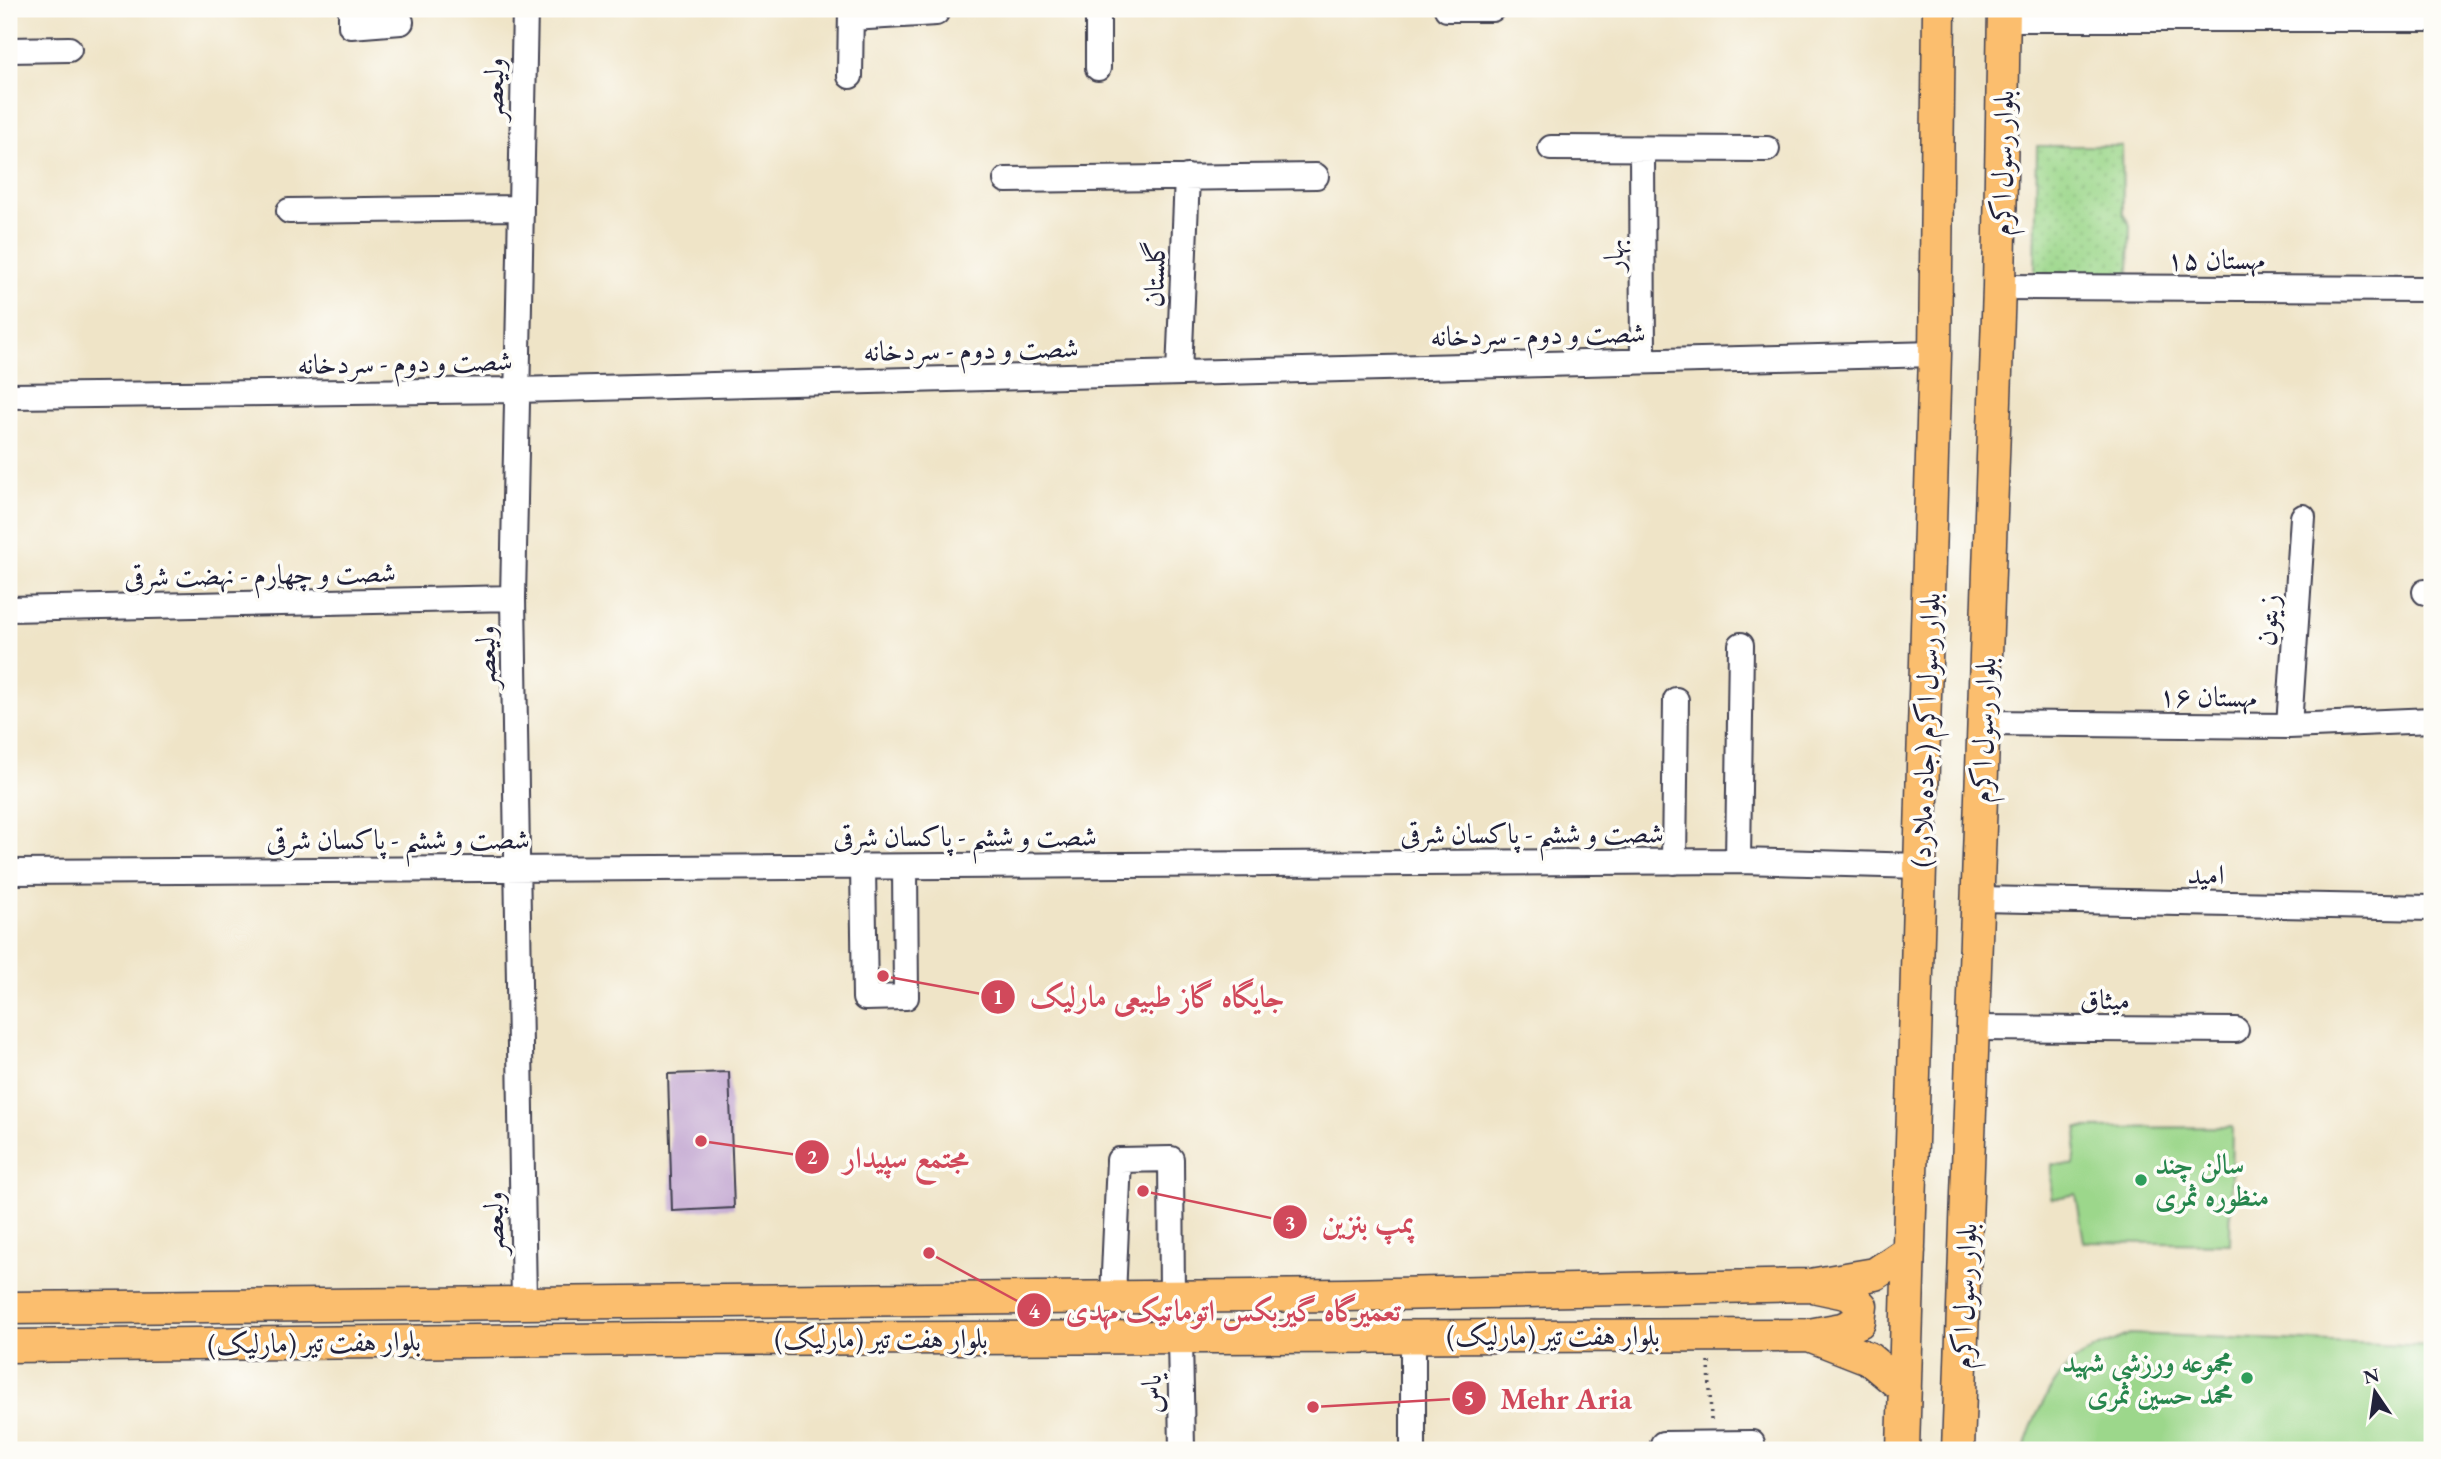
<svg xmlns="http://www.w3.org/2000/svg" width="2441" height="1459" font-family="'EB Garamond',Amiri,serif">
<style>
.grass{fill:url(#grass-dots);stroke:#5f7c63;stroke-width:2}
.pitch{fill:#9cd78b;stroke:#5f7c63;stroke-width:2}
.building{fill:#c5aad3}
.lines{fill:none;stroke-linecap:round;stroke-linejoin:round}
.minor-casing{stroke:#413f50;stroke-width:28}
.major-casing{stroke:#413f50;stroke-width:35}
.path{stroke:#413f50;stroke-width:3.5;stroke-dasharray:2 5;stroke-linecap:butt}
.minor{stroke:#fff;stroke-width:24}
.major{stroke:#fbbe6e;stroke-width:32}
.leisure-dot{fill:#2e9e5b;stroke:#fdfcf7;stroke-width:2.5}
.labels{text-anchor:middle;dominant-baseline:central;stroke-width:7;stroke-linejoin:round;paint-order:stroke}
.street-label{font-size:28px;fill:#22223b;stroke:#fdfcf7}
.leisure-label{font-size:28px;font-weight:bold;fill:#27864d;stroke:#fdfcf7;text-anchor:start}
.leader{fill:none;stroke:#d1495b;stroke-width:2.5}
.callout-dot{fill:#d1495b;stroke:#fdfcf7;stroke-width:2.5}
.mark-label{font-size:21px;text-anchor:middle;font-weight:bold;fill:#fff}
.callout-label{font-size:30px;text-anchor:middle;font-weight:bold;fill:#d1495b;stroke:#fdfcf7;stroke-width:7;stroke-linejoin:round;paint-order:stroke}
</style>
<defs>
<pattern id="grass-dots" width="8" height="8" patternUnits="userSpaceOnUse" patternTransform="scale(1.75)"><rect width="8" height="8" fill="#9cd78b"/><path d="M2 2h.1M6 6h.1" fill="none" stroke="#86b879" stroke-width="1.8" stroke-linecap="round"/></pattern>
</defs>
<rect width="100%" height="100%" fill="#fdfcf7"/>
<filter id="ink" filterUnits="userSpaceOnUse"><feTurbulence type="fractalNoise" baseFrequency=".0143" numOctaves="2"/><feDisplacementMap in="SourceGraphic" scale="14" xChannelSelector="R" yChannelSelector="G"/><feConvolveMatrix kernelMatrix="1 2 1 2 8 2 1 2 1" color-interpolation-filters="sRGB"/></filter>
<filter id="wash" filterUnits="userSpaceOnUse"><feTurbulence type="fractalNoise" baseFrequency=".00686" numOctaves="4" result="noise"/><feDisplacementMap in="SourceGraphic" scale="28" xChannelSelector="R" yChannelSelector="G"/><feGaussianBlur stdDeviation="1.57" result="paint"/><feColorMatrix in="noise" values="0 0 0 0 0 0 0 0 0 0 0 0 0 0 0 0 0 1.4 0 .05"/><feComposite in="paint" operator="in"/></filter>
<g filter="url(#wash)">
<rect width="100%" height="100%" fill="#efe4c7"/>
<path class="grass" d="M 2037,146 L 2122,146 L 2123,214 L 2130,225 L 2129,275 L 2035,274 Z"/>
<path class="pitch" d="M 2232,1127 L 2230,1244 L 2084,1242 L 2076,1194 L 2051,1199 L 2052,1164 L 2074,1165 L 2078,1128 Z
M 2130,1334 L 2432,1346 L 2432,1450 L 2024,1450 C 2030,1423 2053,1378 2075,1360 C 2089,1349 2114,1342 2130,1334 Z"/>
<g id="blocks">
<path class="building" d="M 729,1072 L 734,1208 L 672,1211 L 668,1074 Z"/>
</g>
</g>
<g filter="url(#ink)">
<use href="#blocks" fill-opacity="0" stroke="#413f50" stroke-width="2"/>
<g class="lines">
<g class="minor-casing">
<path id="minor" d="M 351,9 L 351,26 L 401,22
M 1447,9 L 1492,9
M 851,18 L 936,13 L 936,9
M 2004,19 L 2432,19
M 9,50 L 69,49
M 1098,68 L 1098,9
M 850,76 L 851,9
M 1551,148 L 1767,149
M 1642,149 L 1643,361
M 1006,180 L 1316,176
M 289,211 L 520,208
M 1999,287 L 2432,289
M 1179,373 L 1187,177
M 9,396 L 516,390 L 1935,354
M 2425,592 L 2432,593
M 9,609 L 513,598
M 1983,723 L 2289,726 L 2432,720
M 2289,726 L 2303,517
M 1738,861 L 1741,645
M 1674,862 L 1676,700
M 863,867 L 865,998 L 906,997 L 905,867
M 9,872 L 1738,861 L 1921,866
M 1978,899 L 2432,908
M 1974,1028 L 2236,1030
M 1113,1296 L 1119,1160 L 1171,1159 L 1172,1296
M 524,1304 L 513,598 L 525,9
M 1413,1335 L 1413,1450
M 1180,1337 L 1182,1450
M 1663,1450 L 1663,1444 L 1752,1443 L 1752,1450"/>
</g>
<g class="major-casing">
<path id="major" d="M 9,1308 L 1345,1295 L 1810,1285 L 1875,1274 L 1909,1251
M 1809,1335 L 1842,1329 L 1859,1322 L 1861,1306 L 1850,1294 L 1817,1287
M 9,1346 L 649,1339 L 1809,1335 L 1868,1358 L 1905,1389
M 1903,1450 L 1935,354 L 1939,9
M 1958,1450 L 1999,287 L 2004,9"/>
</g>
<path class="path" d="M 1709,1362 L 1711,1420"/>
<use href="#minor" class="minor"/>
<use href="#major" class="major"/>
</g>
</g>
<g class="leisure-dot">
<circle cx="2141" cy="1180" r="7"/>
<circle cx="2247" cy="1378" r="7"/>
</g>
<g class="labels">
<g class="street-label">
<text transform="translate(493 89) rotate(-89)">ولیعصر</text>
<text transform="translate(2002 163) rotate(-89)">بلوار رسول اکرم</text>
<text transform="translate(1613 255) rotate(-90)">بهار</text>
<text x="2216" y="259">مهستان ۱۵</text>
<text transform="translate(1154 274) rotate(-88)">گلستان</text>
<text transform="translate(1538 334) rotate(-1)">شصت و دوم - سردخانه</text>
<text transform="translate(971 349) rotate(-1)">شصت و دوم - سردخانه</text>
<text transform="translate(405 362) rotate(-1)">شصت و دوم - سردخانه</text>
<text transform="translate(260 574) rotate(-1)">شصت و چهارم - نهضت شرقی</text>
<text transform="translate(2267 620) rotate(-86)">زیتون</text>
<text transform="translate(485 657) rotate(-91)">ولیعصر</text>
<text transform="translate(2208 696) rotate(1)">مهستان ۱۶</text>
<text transform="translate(1925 730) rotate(-88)">بلوار رسول اکرم (جاده ملارد)</text>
<text transform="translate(1983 730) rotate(-88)">بلوار رسول اکرم</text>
<text x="1532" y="833">شصت و ششم - پاکسان شرقی</text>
<text x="965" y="836">شصت و ششم - پاکسان شرقی</text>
<text x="398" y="839">شصت و ششم - پاکسان شرقی</text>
<text transform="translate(2206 874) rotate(1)">امید</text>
<text transform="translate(2105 999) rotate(1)">میثاق</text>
<text transform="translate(493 1223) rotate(-91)">ولیعصر</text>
<text transform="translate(1964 1296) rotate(-88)">بلوار رسول اکرم</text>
<text x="1553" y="1335">بلوار هفت تیر (مارلیک)</text>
<text x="881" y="1338">بلوار هفت تیر (مارلیک)</text>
<text transform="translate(314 1342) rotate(-1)">بلوار هفت تیر (مارلیک)</text>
<text transform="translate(1151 1394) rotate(-91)">یاس</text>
</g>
<g class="leisure-label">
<text x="2155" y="1164">سالن چند<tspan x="2155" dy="32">منظوره ثمری</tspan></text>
<text x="2233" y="1362" text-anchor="end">مجموعه ورزشی شهید<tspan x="2233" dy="32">محمد حسین ثمری</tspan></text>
</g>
</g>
<path class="leader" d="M883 976L998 997M701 1141L812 1157M1143 1191L1290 1222M929 1253L1034 1310M1313 1407L1469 1398"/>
<g class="callout-dot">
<circle cx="883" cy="976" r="7"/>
<circle cx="701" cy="1141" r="7"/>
<circle cx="1143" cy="1191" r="7"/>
<circle cx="929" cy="1253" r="7"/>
<circle cx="1313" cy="1407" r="7"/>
<circle cx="998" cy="997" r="18"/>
<circle cx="812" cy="1157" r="18"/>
<circle cx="1290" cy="1222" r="18"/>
<circle cx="1034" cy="1310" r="18"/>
<circle cx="1469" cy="1398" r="18"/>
</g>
<g class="mark-label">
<text x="998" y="1004">1</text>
<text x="812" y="1164">2</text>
<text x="1290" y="1230">3</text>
<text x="1034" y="1318">4</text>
<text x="1469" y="1405">5</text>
</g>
<g class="callout-label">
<text x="1157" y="1007">جایگاه گاز طبیعی مارلیک</text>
<text x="906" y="1168">مجتمع سپیدار</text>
<text x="1368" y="1233">پمپ بنزین</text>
<text x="1233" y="1321">تعمیرگاه گیربکس اتوماتیک مهدی</text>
<text x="1566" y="1409">Mehr Aria</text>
</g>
<rect width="2441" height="1459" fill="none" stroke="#fdfcf7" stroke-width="35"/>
<g transform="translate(2375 1392) rotate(347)" stroke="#fdfcf7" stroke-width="5" paint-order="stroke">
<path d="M0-5L12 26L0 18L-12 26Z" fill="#22223b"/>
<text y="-10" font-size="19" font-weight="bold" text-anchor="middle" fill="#22223b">N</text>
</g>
</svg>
